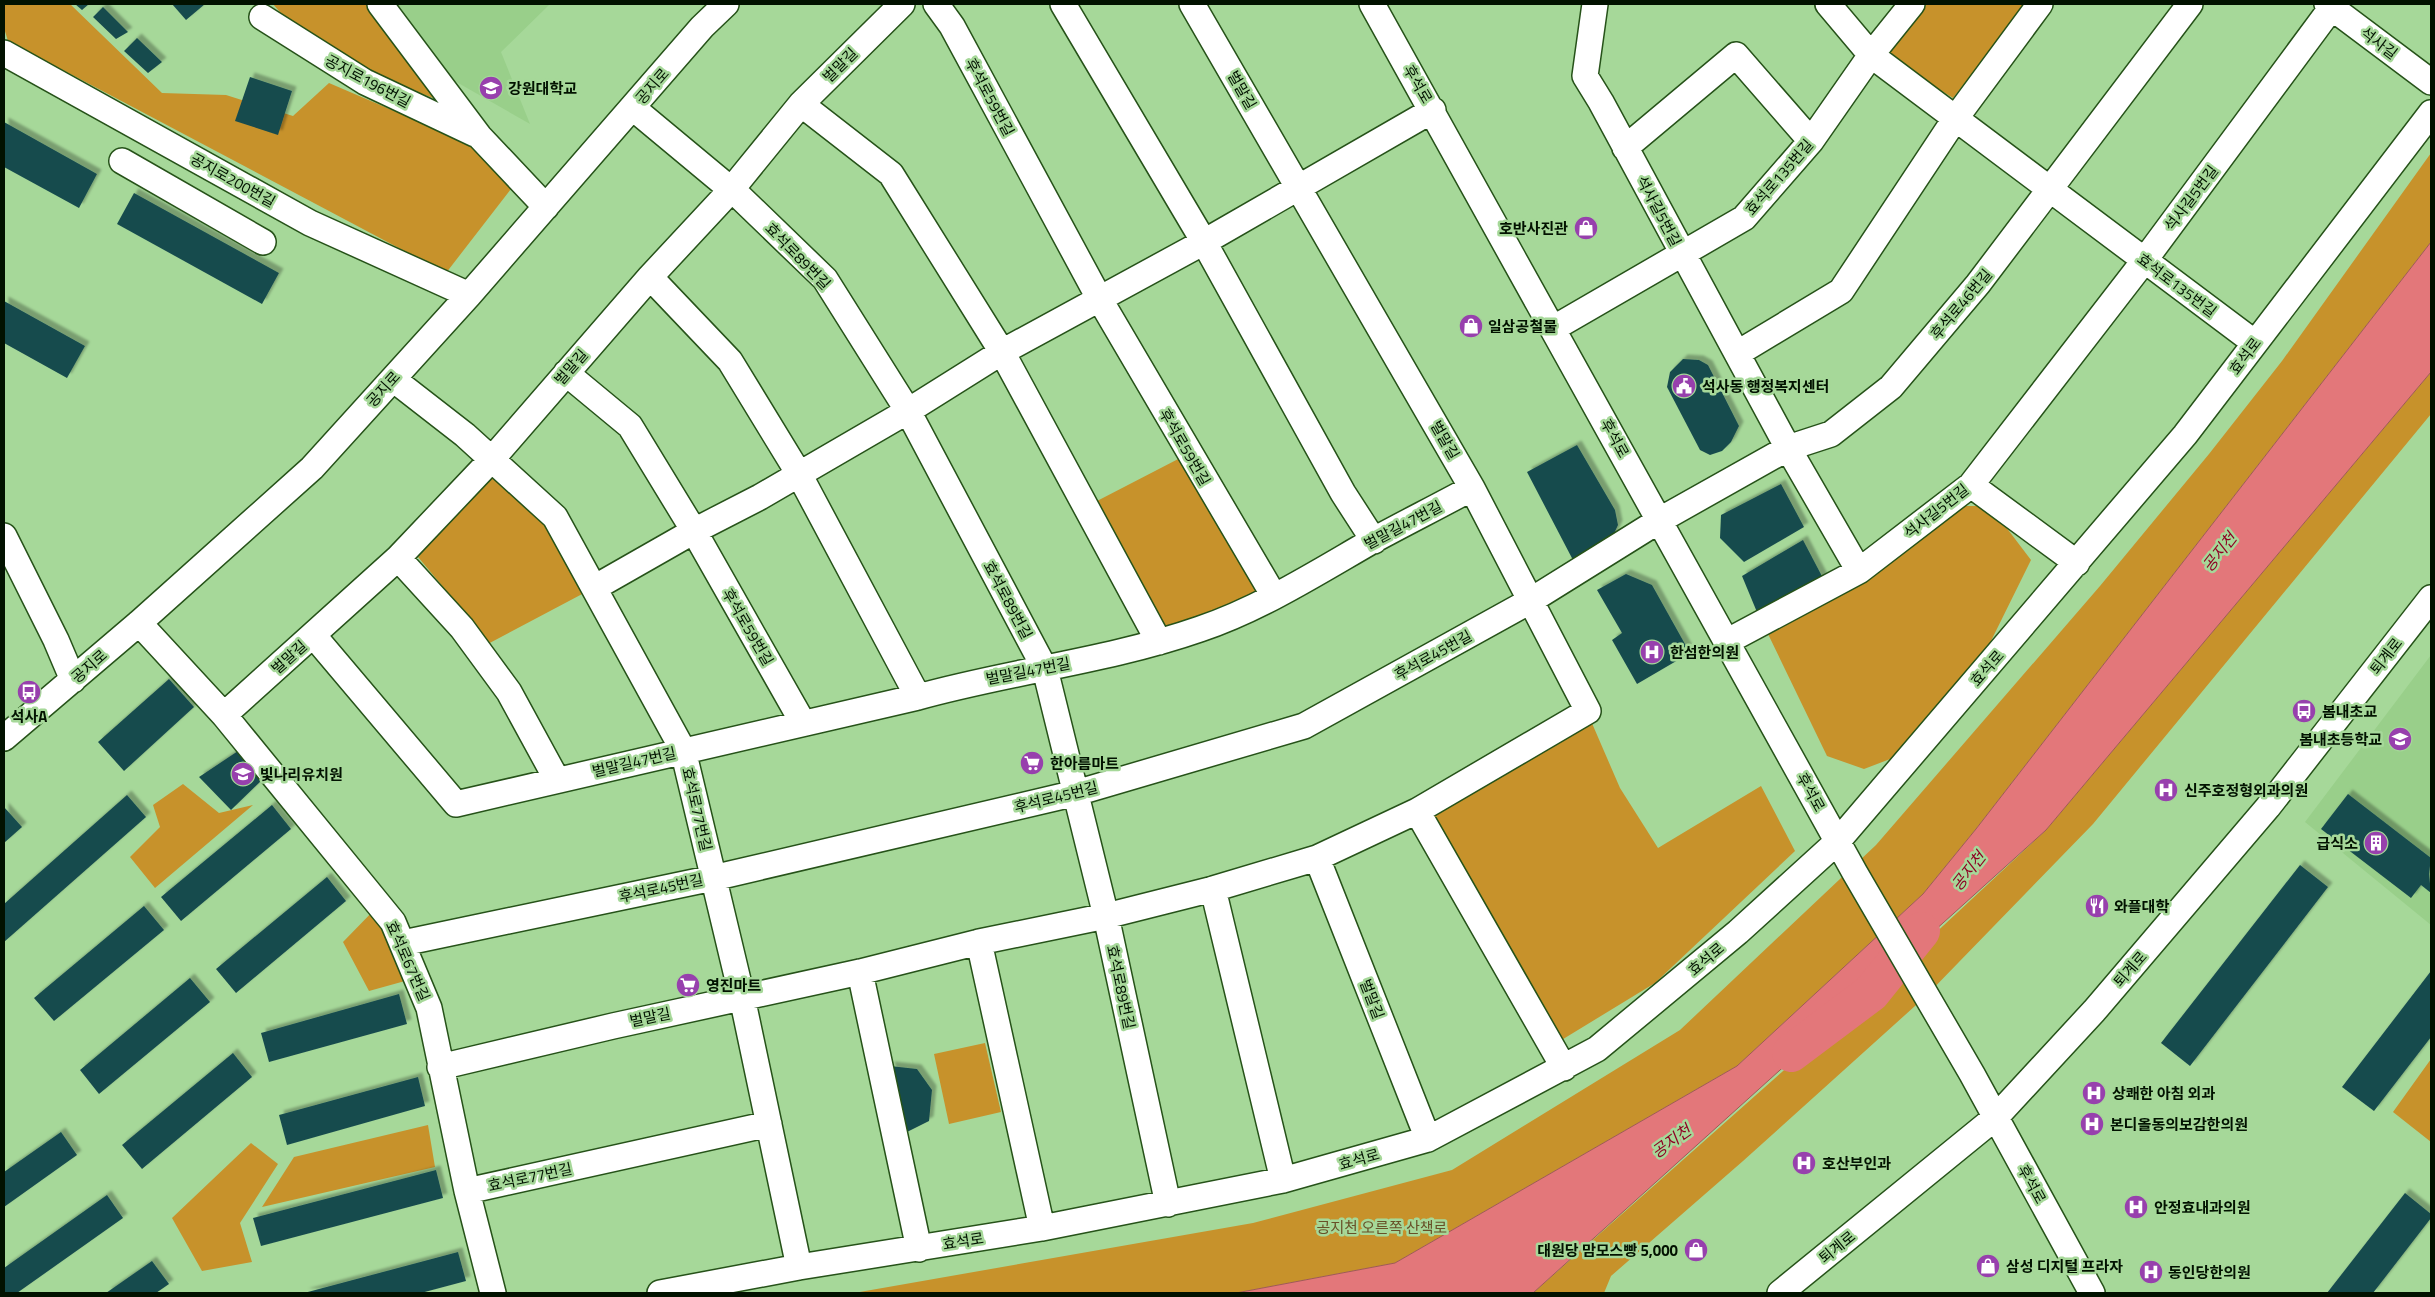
<svg xmlns="http://www.w3.org/2000/svg" width="2435" height="1297" font-family="'Titillium Web','Noto Sans KR',sans-serif">
<style>
.built{fill:#99cf8a}
.green{fill:#c7922b}
.water{fill:#e3777a;stroke:#a05955}
.lines{fill:none;stroke-linecap:round;stroke-linejoin:round}
.river{stroke:#e3777a;stroke-width:38}
.building{fill:#184b4e;filter:url(#shadow)}
.minor-casing{stroke:#265219;stroke-width:28}
.minor{stroke:#fff;stroke-width:25}
.labels{text-anchor:middle;dominant-baseline:central;stroke-width:5;stroke-linejoin:round;paint-order:stroke}
.street-label{font-size:15px;fill:#021200;stroke:#a6d899}
.poi-label{font-size:15px;font-weight:bold;fill:#021200;stroke:#a6d899;text-anchor:start}
.park-label{font-size:15px;fill:#685027;stroke:#a6d899}
.water-label{font-size:16px;font-style:italic;fill:#8f0124;stroke:#a6d899}
</style>
<defs>
<filter id="shadow"><feDropShadow dx="4.5" dy="-4.5" stdDeviation="1" flood-color="#0004"/></filter>
</defs>
<rect width="100%" height="100%" fill="#a6d899"/>
<path class="built" d="M 338,4 L 550,4 L 501,52 L 530,124 L 367,31 Z
M 2431,655 L 2431,925 L 2305,822 Z"/>
<path class="green" d="M 4,4 L 70,4 L 162,93 L 226,95 L 293,116 L 329,83 L 499,156 L 521,176 L 446,273 L 8,41 L 4,28 Z
M 273,4 L 389,4 L 475,114 L 315,53 Z
M 1927,4 L 2026,4 L 1953,98 L 1886,56 Z
M 2431,153 L 2431,242 L 1976,829 L 1923,894 L 1737,1066 L 1395,1263 L 1236,1293 L 854,1293 L 1253,1223 L 1452,1170 L 1680,1030 L 1876,845 L 2100,586 L 2209,454 L 2282,361 Z
M 2431,372 L 2431,414 L 2093,824 L 1925,997 L 1743,1161 L 1611,1276 L 1604,1293 L 1533,1293 L 1871,993 L 2046,830 Z
M 1184,456 L 1259,589 L 1210,619 L 1164,632 L 1097,501 Z
M 499,466 L 562,532 L 586,592 L 484,646 L 454,600 L 418,557 Z
M 1962,506 L 1990,506 L 2031,560 L 1989,645 L 1898,756 L 1864,769 L 1827,756 L 1768,634 Z
M 1591,721 L 1620,788 L 1658,848 L 1761,786 L 1795,851 L 1655,983 L 1555,1044 L 1433,816 Z
M 183,784 L 219,813 L 253,805 L 155,888 L 130,857 L 160,827 L 153,805 Z
M 379,905 L 423,976 L 369,991 L 343,942 Z
M 985,1043 L 1001,1112 L 949,1124 L 934,1054 Z
M 2431,1059 L 2431,1142 L 2393,1112 Z
M 428,1125 L 435,1167 L 262,1207 L 294,1157 Z
M 251,1143 L 278,1164 L 240,1223 L 252,1262 L 202,1271 L 172,1218 Z"/>
<path class="water" d="M 2431,242 L 2431,372 L 2046,830 L 1533,1293 L 1236,1293 L 1395,1263 L 1737,1066 L 1923,894 L 1976,829 Z"/>
<g class="lines">
<path class="river" d="M 1791,1053 L 1871,993 L 1921,931"/>
</g>
<path class="building" d="M 75,4 L 89,4 L 82,10 Z
M 172,4 L 205,4 L 186,20 Z
M 103,7 L 128,32 L 116,39 L 93,17 Z
M 137,38 L 162,62 L 148,73 L 124,51 Z
M 250,77 L 292,91 L 278,135 L 235,121 Z
M 4,122 L 97,174 L 79,208 L 4,167 Z
M 134,193 L 279,273 L 262,304 L 117,224 Z
M 4,301 L 85,346 L 67,378 L 4,343 Z
M 1683,359 L 1699,360 L 1708,365 L 1739,426 L 1731,442 L 1722,451 L 1710,455 L 1700,450 L 1667,387 L 1670,372 Z
M 1577,445 L 1615,510 L 1618,525 L 1611,540 L 1574,562 L 1527,472 Z
M 1781,484 L 1804,527 L 1744,562 L 1720,538 L 1721,515 Z
M 1803,540 L 1825,582 L 1759,617 L 1742,576 Z
M 1626,574 L 1652,585 L 1690,653 L 1637,684 L 1612,640 L 1622,633 L 1597,590 Z
M 169,679 L 194,707 L 124,771 L 98,742 Z
M 241,749 L 263,779 L 231,810 L 199,777 Z
M 2348,794 L 2431,858 L 2429,874 L 2431,893 L 2421,885 L 2411,898 L 2321,829 Z
M 127,795 L 146,817 L 4,942 L 4,904 Z
M 272,805 L 291,829 L 181,921 L 161,897 Z
M 4,807 L 22,827 L 4,843 Z
M 2300,865 L 2328,887 L 2190,1066 L 2161,1043 Z
M 327,877 L 346,901 L 236,993 L 216,969 Z
M 144,906 L 164,930 L 54,1021 L 34,998 Z
M 2431,971 L 2431,1037 L 2374,1111 L 2342,1087 Z
M 190,978 L 210,1002 L 99,1094 L 80,1070 Z
M 399,994 L 407,1024 L 269,1062 L 261,1033 Z
M 233,1053 L 252,1077 L 142,1169 L 122,1145 Z
M 890,1066 L 917,1069 L 932,1090 L 929,1121 L 905,1133 Z
M 418,1077 L 425,1106 L 287,1145 L 279,1115 Z
M 61,1132 L 77,1155 L 4,1207 L 4,1172 Z
M 436,1170 L 443,1198 L 261,1246 L 253,1218 Z
M 2405,1193 L 2431,1214 L 2431,1218 L 2373,1293 L 2327,1293 Z
M 107,1195 L 123,1218 L 17,1293 L 4,1293 L 4,1268 Z
M 458,1252 L 466,1281 L 421,1293 L 304,1293 Z
M 152,1261 L 169,1284 L 156,1293 L 106,1293 Z"/>
<g class="lines">
<g class="minor-casing">
<path id="minor" d="M 380,4 L 479,136 L 546,207
M 936,4 L 952,26 L 1099,298 L 1274,596
M 1063,4 L 1204,242 L 1343,493 L 1374,541
M 1372,4 L 1855,873 L 1972,1074 L 2092,1293
M 1595,4 L 1585,76 L 1601,102 L 1788,448 L 1859,571
M 1828,4 L 1871,55 L 2255,343
M 2327,4 L 2431,82
M 262,17 L 365,82 L 475,134
M 4,53 L 310,223 L 469,295
M 801,104 L 891,174 L 1002,352 L 1159,642
M 633,108 L 740,197 L 825,279 L 908,411 L 1045,669 L 1106,916 L 1168,1204
M 1625,148 L 1736,55 L 1811,141
M 122,161 L 263,242
M 650,277 L 730,361 L 799,474 L 918,697
M 1554,328 L 1744,218 L 1811,141 L 1871,55 L 1912,4
M 1738,353 L 1841,291 L 1955,119 L 2040,4
M 566,373 L 630,426 L 694,531 L 803,723
M 393,379 L 465,435 L 555,517 L 683,750 L 742,997 L 799,1267
M 1971,485 L 2077,563
M 4,536 L 56,640 L 73,680
M 398,558 L 462,628 L 509,692 L 557,780
M 594,588 L 694,531 L 760,497 L 908,411 L 1002,352 L 1204,242 L 1433,110
M 139,623 L 224,715 L 393,922 L 429,1008 L 467,1191 L 493,1293
M 314,636 L 456,804 L 918,697 C 1011,671 1108,661 1200,629 C 1260,609 1318,572 1372,541 C 1405,523 1439,506 1472,488
M 1726,642 L 1859,571 L 1971,485 L 2144,261 L 2332,7
M 224,715 L 398,558 L 492,459 L 650,277 L 731,190 L 801,104 L 902,4
M 4,738 L 139,623 L 312,468 L 469,295 L 702,27 L 726,4
M 1417,811 L 1564,1068
M 1317,858 L 1428,1139
M 1213,889 L 1283,1180
M 979,942 L 1042,1228
M 403,943 L 713,878 L 1076,793 L 1304,726 L 1530,601 L 1660,520 L 1788,448 L 1831,434 L 1891,387 L 1978,284 L 2190,4
M 860,972 L 919,1249
M 440,1067 L 613,1026 L 860,972 L 979,942 L 1106,916 L 1213,889 L 1317,858 L 1417,811 L 1588,711 L 1472,488 L 1192,4
M 467,1191 L 769,1124
M 660,1293 L 799,1267 L 1042,1228 L 1283,1180 L 1428,1139 L 1597,1049 L 1738,932 L 1838,841 L 2185,435 L 2431,113
M 1780,1293 L 1996,1117 L 2094,1011 L 2268,807 L 2431,598"/>
</g>
<use href="#minor" class="minor"/>
</g>
<defs>
<g id="university-disc" transform="scale(1.25)"><circle r="9.5" fill="#9740ad" stroke="#a6d899"/><path d="M0-5L7-2L0 1L-7-2ZM-4 1L0 2.5L4 1V4Q0 6-4 4Z" fill="#fff"/></g>
<g id="shop-disc" transform="scale(1.25)"><circle r="9.5" fill="#9740ad" stroke="#a6d899"/><path d="M-5-2.5h2.3a2.7 3.5 0 0 1 5.4 0H5L5.5 6h-11ZM-1.5-2.5h3a1.5 2.3 0 0 0-3 0Z" fill="#fff"/></g>
<g id="civic-disc" transform="scale(1.25)"><circle r="9.5" fill="#9740ad" stroke="#a6d899"/><path d="M-.6-6.5H3V-4.5H.6V-3L4-1V1h2V6H-6V1h2V-1L-.6-3ZM-1.2 2.5V6h2.4V2.5Z" fill="#fff"/></g>
<g id="hospital-disc" transform="scale(1.25)"><circle r="9.5" fill="#9740ad" stroke="#a6d899"/><path d="M-5-5h3v3.5h4V-5h3V5h-3V1.5h-4V5h-3Z" fill="#fff"/></g>
<g id="bus-disc" transform="scale(1.25)"><circle r="9.5" fill="#9740ad" stroke="#a6d899"/><path d="M-5-6H5V4H4V6H2V4H-2V6H-4V4H-5ZM-3.5-4V0h7V-4ZM-3.5 1.2v1.5H-2V1.2ZM2 1.2v1.5H3.5V1.2Z" fill="#fff"/></g>
<g id="school-disc" transform="scale(1.25)"><circle r="9.5" fill="#9740ad" stroke="#a6d899"/><path d="M0-5L7-2L0 1L-7-2ZM-4 1L0 2.5L4 1V4Q0 6-4 4Z" fill="#fff"/></g>
<g id="supermarket-disc" transform="scale(1.25)"><circle r="9.5" fill="#9740ad" stroke="#a6d899"/><path d="M-6-5.5h2.5l.6 2H6L4.5 2H-2.5L-4.4-4H-6ZM-1.5 3.2a1.3 1.3 0 1 0 .1 0ZM3 3.2a1.3 1.3 0 1 0 .1 0Z" fill="#fff"/></g>
<g id="building-disc" transform="scale(1.25)"><circle r="9.5" fill="#9740ad" stroke="#a6d899"/><path d="M-4-6H4V6H1V3H-1V6H-4ZM-2.5-4.3h1.7v1.8h-1.7ZM.8-4.3h1.7v1.8H.8ZM-2.5-1h1.7V.8h-1.7ZM.8-1h1.7V.8H.8Z" fill="#fff"/></g>
<g id="restaurant-disc" transform="scale(1.25)"><circle r="9.5" fill="#9740ad" stroke="#a6d899"/><path d="M-5-6h1v4h1v-4h1v4h1v-4h1v5L-1.5 .5V6h-2V.5L-5-1ZM5-6V6H3V1.5H1.5Q1.5-4 5-6Z" fill="#fff"/></g>
</defs>
<g fill-rule="evenodd">
<use href="#university-disc" x="491" y="88"/>
<use href="#shop-disc" x="1586" y="228"/>
<use href="#shop-disc" x="1471" y="326"/>
<use href="#civic-disc" x="1684" y="386"/>
<use href="#hospital-disc" x="1652" y="652"/>
<use href="#bus-disc" x="29" y="692"/>
<use href="#bus-disc" x="2304" y="711"/>
<use href="#school-disc" x="2400" y="739"/>
<use href="#supermarket-disc" x="1032" y="763"/>
<use href="#school-disc" x="243" y="774"/>
<use href="#hospital-disc" x="2166" y="790"/>
<use href="#building-disc" x="2376" y="843"/>
<use href="#restaurant-disc" x="2097" y="906"/>
<use href="#supermarket-disc" x="688" y="985"/>
<use href="#hospital-disc" x="2094" y="1093"/>
<use href="#hospital-disc" x="2092" y="1124"/>
<use href="#hospital-disc" x="1804" y="1163"/>
<use href="#hospital-disc" x="2136" y="1207"/>
<use href="#shop-disc" x="1696" y="1250"/>
<use href="#shop-disc" x="1988" y="1266"/>
<use href="#hospital-disc" x="2151" y="1272"/>
</g>
<g class="labels">
<g class="street-label">
<text transform="translate(2379 43) rotate(37)">석사길</text>
<text transform="translate(840 65) rotate(-45)">벌말길</text>
<text transform="translate(368 81) rotate(28)">공지로196번길</text>
<text transform="translate(1418 84) rotate(60)">후석로</text>
<text transform="translate(652 86) rotate(-49)">공지로</text>
<text transform="translate(1242 90) rotate(60)">벌말길</text>
<text transform="translate(990 97) rotate(62)">후석로59번길</text>
<text transform="translate(1779 177) rotate(-49)">효석로135번길</text>
<text transform="translate(233 180) rotate(29)">공지로200번길</text>
<text transform="translate(2191 198) rotate(-53)">석사길5번길</text>
<text transform="translate(1659 211) rotate(62)">석사길5번길</text>
<text transform="translate(798 256) rotate(46)">효석로89번길</text>
<text transform="translate(2177 285) rotate(37)">효석로135번길</text>
<text transform="translate(1961 304) rotate(-50)">후석로46번길</text>
<text transform="translate(2245 356) rotate(-53)">효석로</text>
<text transform="translate(571 367) rotate(-49)">벌말길</text>
<text transform="translate(383 389) rotate(-48)">공지로</text>
<text transform="translate(1615 438) rotate(61)">후석로</text>
<text transform="translate(1445 440) rotate(60)">벌말길</text>
<text transform="translate(1185 447) rotate(60)">후석로59번길</text>
<text transform="translate(1936 511) rotate(-38)">석사길5번길</text>
<text transform="translate(1403 525) rotate(-28)">벌말길47번길</text>
<text transform="translate(1008 600) rotate(62)">효석로89번길</text>
<text transform="translate(748 627) rotate(60)">후석로59번길</text>
<text transform="translate(1433 655) rotate(-29)">후석로45번길</text>
<text transform="translate(2386 656) rotate(-52)">퇴계로</text>
<text transform="translate(289 657) rotate(-42)">벌말길</text>
<text transform="translate(89 666) rotate(-41)">공지로</text>
<text transform="translate(1987 668) rotate(-49)">효석로</text>
<text transform="translate(1028 671) rotate(-11)">벌말길47번길</text>
<text transform="translate(634 762) rotate(-13)">벌말길47번길</text>
<text transform="translate(1811 792) rotate(61)">후석로</text>
<text transform="translate(1056 797) rotate(-14)">후석로45번길</text>
<text transform="translate(697 809) rotate(77)">효석로77번길</text>
<text transform="translate(661 888) rotate(-12)">후석로45번길</text>
<text transform="translate(1706 959) rotate(-40)">효석로</text>
<text transform="translate(408 961) rotate(66)">효석로67번길</text>
<text transform="translate(2130 969) rotate(-49)">퇴계로</text>
<text transform="translate(1121 987) rotate(78)">효석로89번길</text>
<text transform="translate(1372 999) rotate(69)">벌말길</text>
<text transform="translate(650 1017) rotate(-12)">벌말길</text>
<text transform="translate(1359 1159) rotate(-16)">효석로</text>
<text transform="translate(530 1177) rotate(-12)">효석로77번길</text>
<text transform="translate(2032 1184) rotate(61)">후석로</text>
<text transform="translate(963 1241) rotate(-9)">효석로</text>
<text transform="translate(1837 1247) rotate(-39)">퇴계로</text>
</g>
<g class="poi-label">
<text x="508" y="88">강원대학교</text>
<text x="1568" y="228" text-anchor="end">호반사진관</text>
<text x="1488" y="326">일삼공철물</text>
<text x="1702" y="386">석사동 행정복지센터</text>
<text x="1670" y="652">한섬한의원</text>
<text x="2322" y="711">봄내초교</text>
<text x="29" y="716" text-anchor="middle">석사A</text>
<text x="2382" y="739" text-anchor="end">봄내초등학교</text>
<text x="1050" y="763">한아름마트</text>
<text x="260" y="774">빛나리유치원</text>
<text x="2184" y="790">신주호정형외과의원</text>
<text x="2358" y="843" text-anchor="end">급식소</text>
<text x="2114" y="906">와플대학</text>
<text x="706" y="985">영진마트</text>
<text x="2112" y="1093">상쾌한 아침 외과</text>
<text x="2110" y="1124">본디올동의보감한의원</text>
<text x="1822" y="1163">호산부인과</text>
<text x="2154" y="1207">안정효내과의원</text>
<text x="1678" y="1250" text-anchor="end">대원당 맘모스빵 5,000</text>
<text x="2006" y="1266">삼성 디지털 프라자</text>
<text x="2168" y="1272">동인당한의원</text>
</g>
<g class="park-label">
<text x="1382" y="1227">공지천 오른쪽 산책로</text>
</g>
<g class="water-label">
<text transform="translate(2219 552) rotate(-52)">공지천</text>
<text transform="translate(1968 871) rotate(-52)">공지천</text>
<text transform="translate(1671 1141) rotate(-36)">공지천</text>
</g>
</g>
<rect width="2435" height="1297" fill="none" stroke="#021200" stroke-width="10"/>
</svg>
